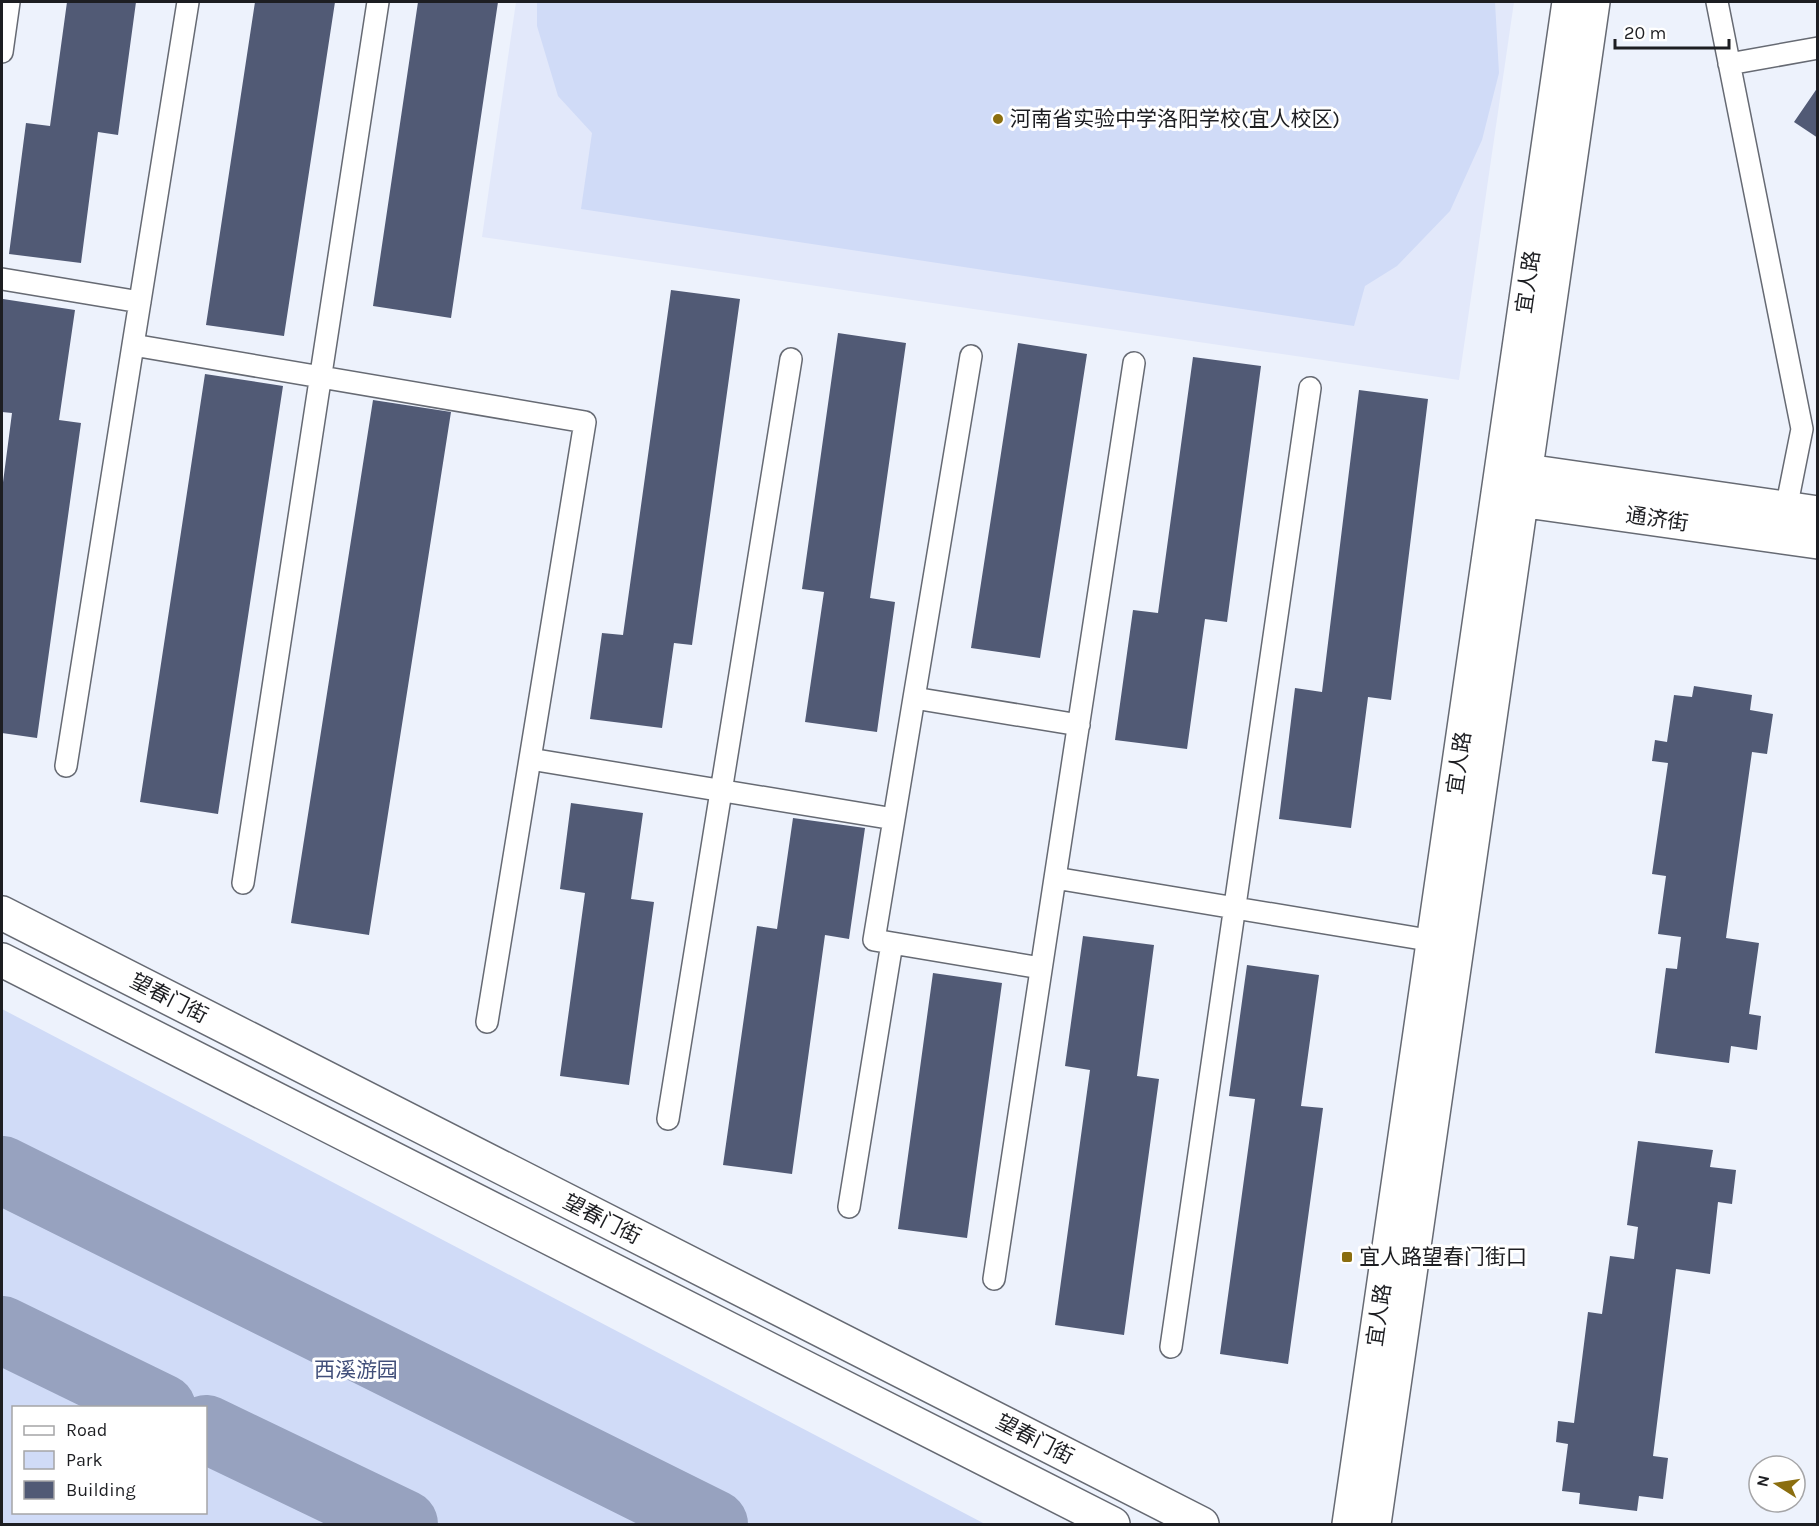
<svg xmlns="http://www.w3.org/2000/svg" width="1819" height="1526" font-family="Karla,'Noto Sans SC',sans-serif">
<style>
.built{fill:#e2e8fa}
.green{fill:#d0dbf7;fill-rule:evenodd}
.lines{fill:none;stroke-linecap:round;stroke-linejoin:round}
.river{stroke:#97a2bf;stroke-width:68}
.building{fill:#515a75}
.lane-casing{stroke:#666a73;stroke-width:24}
.street-casing{stroke:#666a73;stroke-width:36}
.secondary-casing{stroke:#666a73;stroke-width:36}
.lane{stroke:#fff;stroke-width:21}
.street{stroke:#fff;stroke-width:33}
.secondary{stroke:#fff;stroke-width:33}
.poi-dot{fill:#8b6e0f;stroke:#fff;stroke-width:2}
.labels{text-anchor:middle;dominant-baseline:central;stroke-width:6;stroke-linejoin:round;paint-order:stroke}
.poi-label{font-size:21px;fill:#1d1e22;stroke:#fff;text-anchor:start}
.street-label{font-size:21px;fill:#1d1e22;stroke:#fff}
.park-label{font-size:21px;fill:#414f7a;stroke:#fff}
</style>
<rect width="100%" height="100%" fill="#edf2fc"/>
<path class="built" d="M 516,2 L 1514,2 L 1459,380 L 482,237 Z"/>
<path class="green" d="M 537,2 L 1495,2 L 1499,73 L 1482,140 L 1450,211 L 1397,266 L 1365,286 L 1354,326 L 581,209 L 592,133 L 558,96 L 537,26 Z
M 2,1009 L 985,1524 L 2,1524 ZM 14,1408 L 206,1408 L 206,1512 L 14,1512 Z"/>
<g class="lines">
<path class="river" d="M 2,1170 L 714,1524
M 2,1330 L 162,1408
M 206,1429 L 404,1524"/>
</g>
<path class="building" d="M 67,2 L 136,2 L 118,135 L 98,132 L 81,263 L 9,254 L 26,123 L 50,126 Z
M 255,2 L 335,2 L 284,336 L 206,325 Z
M 418,2 L 498,2 L 451,318 L 373,306 Z
M 1818,87 L 1818,138 L 1794,122 Z
M 671,290 L 740,299 L 692,645 L 674,643 L 662,728 L 590,719 L 602,633 L 623,635 Z
M 3,299 L 75,310 L 59,420 L 81,423 L 37,738 L 2,733 L 2,490 L 12,413 L 2,412 Z
M 838,333 L 906,343 L 870,598 L 895,602 L 877,732 L 805,722 L 824,592 L 802,589 Z
M 1018,343 L 1087,354 L 1040,658 L 971,648 Z
M 1193,357 L 1261,366 L 1227,622 L 1205,619 L 1187,749 L 1115,740 L 1133,610 L 1158,613 Z
M 205,374 L 283,386 L 218,814 L 140,802 Z
M 1359,390 L 1428,399 L 1391,700 L 1368,697 L 1351,828 L 1279,819 L 1295,688 L 1322,692 Z
M 373,400 L 451,412 L 369,935 L 291,923 Z
M 1694,686 L 1752,695 L 1750,710 L 1773,714 L 1767,754 L 1752,752 L 1726,938 L 1759,943 L 1749,1014 L 1761,1016 L 1757,1050 L 1731,1046 L 1729,1063 L 1655,1053 L 1666,968 L 1677,969 L 1681,937 L 1658,934 L 1666,876 L 1652,874 L 1668,763 L 1652,761 L 1655,740 L 1667,742 L 1674,695 L 1692,697 Z
M 571,803 L 643,813 L 631,899 L 654,902 L 629,1085 L 560,1076 L 585,893 L 560,889 Z
M 793,818 L 865,828 L 849,939 L 825,935 L 792,1174 L 723,1165 L 757,926 L 777,929 Z
M 1083,936 L 1154,945 L 1137,1076 L 1159,1079 L 1124,1335 L 1055,1325 L 1090,1070 L 1065,1066 Z
M 1247,965 L 1319,975 L 1301,1106 L 1323,1108 L 1288,1364 L 1220,1354 L 1255,1099 L 1229,1096 Z
M 933,973 L 1002,983 L 967,1238 L 898,1229 Z
M 1638,1141 L 1713,1150 L 1710,1167 L 1736,1170 L 1732,1204 L 1718,1202 L 1710,1274 L 1676,1269 L 1653,1456 L 1668,1458 L 1663,1499 L 1639,1496 L 1637,1511 L 1579,1504 L 1580,1493 L 1562,1491 L 1568,1444 L 1556,1442 L 1558,1421 L 1574,1423 L 1588,1312 L 1602,1314 L 1610,1256 L 1634,1259 L 1638,1227 L 1627,1225 Z"/>
<g class="lines">
<g class="lane-casing">
<path id="lane" d="M 1717,2 L 1802,429 L 1784,519
M 2,52 L 9,2
M 1729,64 L 1818,48
M 2,279 L 140,302
M 133,345 L 188,2
M 914,698 L 971,356
M 66,766 L 133,345 L 585,422 L 530,759
M 1055,878 L 1134,363
M 243,883 L 378,2
M 1041,968 L 874,940 L 914,698 L 1079,725
M 487,1022 L 530,759 L 894,819
M 668,1119 L 791,359
M 849,1207 L 892,943
M 994,1279 L 1055,878 L 1446,943
M 1171,1347 L 1310,388"/>
</g>
<g class="street-casing">
<path id="street" d="M 1505,468 L 1818,513
M 1499,497 L 1818,542
M 1349,1524 L 1569,2
M 1374,1524 L 1593,2"/>
</g>
<g class="secondary-casing">
<path id="secondary" d="M 2,913 L 1202,1524
M 2,960 L 1113,1524"/>
</g>
<use href="#lane" class="lane"/>
<use href="#street" class="street"/>
<use href="#secondary" class="secondary"/>
</g>
<g class="poi-dot">
<circle cx="998" cy="119" r="6"/>
<rect x="1341" y="1251" width="12" height="12" rx="3"/>
</g>
<g class="labels">
<g class="poi-label">
<text x="1010" y="119">河南省实验中学洛阳学校(宜人校区)</text>
<text x="1359" y="1257">宜人路望春门街口</text>
</g>
<g class="street-label">
<text transform="translate(1528 282) rotate(-82)">宜人路</text>
<text transform="translate(1657 519) rotate(8)">通济街</text>
<text transform="translate(1459 763) rotate(-82)">宜人路</text>
<text transform="translate(169 998) rotate(27)">望春门街</text>
<text transform="translate(602 1219) rotate(27)">望春门街</text>
<text transform="translate(1379 1315) rotate(-82)">宜人路</text>
<text transform="translate(1035 1439) rotate(27)">望春门街</text>
</g>
<g class="park-label">
<text x="356" y="1370">西溪游园</text>
</g>
</g>
<rect width="1819" height="1526" fill="none" stroke="#1d1e22" stroke-width="6"/>
<rect x="12" y="1406" width="195" height="108" fill="#ffffff" stroke="#a5a5a7" stroke-width="1.5"/>
<rect x="24" y="1426" width="30" height="9" fill="#ffffff" stroke="#a5a5a7" stroke-width="1.5"/>
<text x="66" y="1436" font-size="18" fill="#1d1e22">Road</text>
<rect x="24" y="1451" width="30" height="18" fill="#d0dbf7" stroke="#a5a5a7" stroke-width="1.5"/>
<text x="66" y="1466" font-size="18" fill="#1d1e22">Park</text>
<rect x="24" y="1481" width="30" height="18" fill="#515a75" stroke="#a5a5a7" stroke-width="1.5"/>
<text x="66" y="1496" font-size="18" fill="#1d1e22">Building</text>
<g transform="translate(1777 1484) rotate(282)"><circle r="28" fill="#ffffff" stroke="#a5a5a7" stroke-width="1.5"/>
<path d="M0-4.5L10 22L0 15L-10 22Z" fill="#8b6e0f"/>
<text y="-9" font-size="16" font-weight="bold" text-anchor="middle" fill="#1d1e22">N</text>
</g>
<path d="M1615 39v9h114v-9" fill="none" stroke="#1d1e22" stroke-width="3"/>
<text x="1624" y="39" font-size="18" fill="#1d1e22" stroke="#ffffff" stroke-width="4.5" paint-order="stroke">20 m</text>
</svg>
